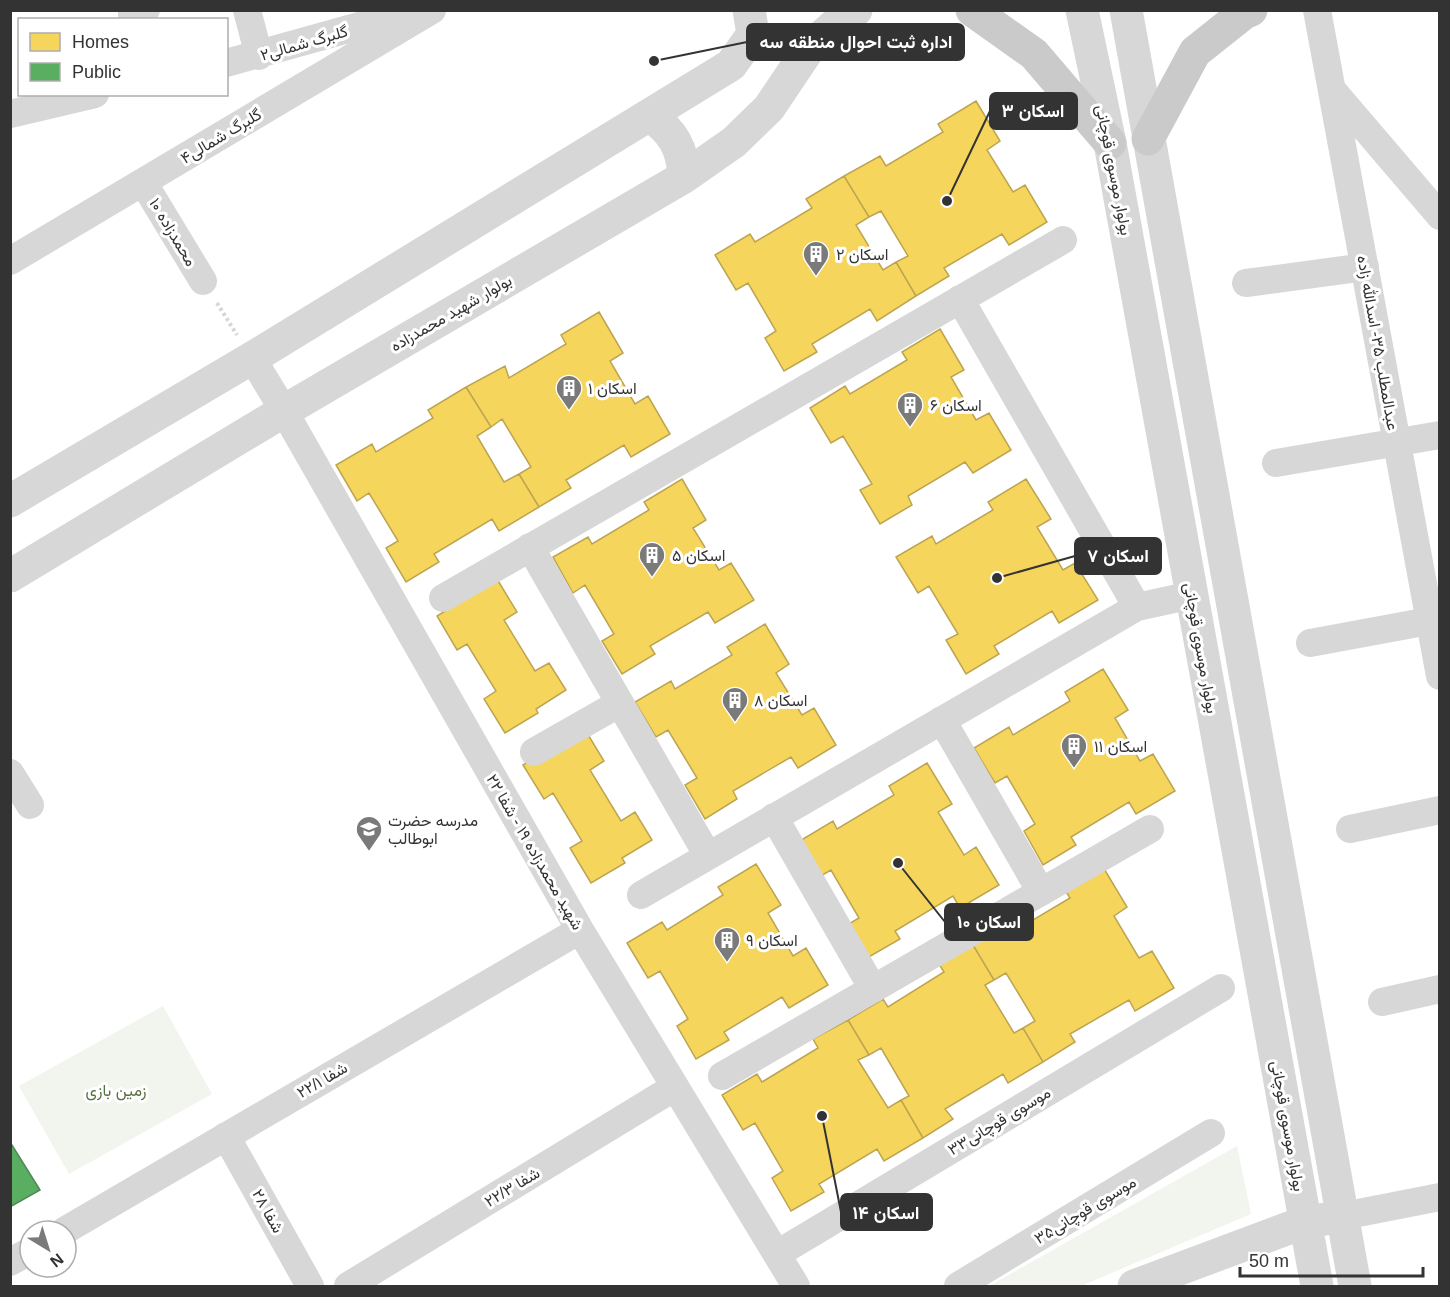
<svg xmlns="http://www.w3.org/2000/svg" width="1450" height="1297" font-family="Helvetica,Vazirmatn,sans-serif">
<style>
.green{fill:#f1f5ed}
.homes{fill:#f6d55c;stroke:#bca450;stroke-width:1.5}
.public{fill:#5aae61;stroke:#4e8953;stroke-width:1.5}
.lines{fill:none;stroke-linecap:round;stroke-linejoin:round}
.path{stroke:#d6d6d6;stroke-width:4;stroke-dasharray:3 3;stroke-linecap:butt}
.minor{stroke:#d7d7d7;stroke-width:28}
.tertiary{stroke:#d7d7d7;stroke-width:33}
.primary{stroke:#cacaca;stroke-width:33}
.labels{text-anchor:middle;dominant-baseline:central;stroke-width:6;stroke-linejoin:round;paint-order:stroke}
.street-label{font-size:16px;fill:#333;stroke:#fff}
.poi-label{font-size:16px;fill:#333;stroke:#fff;text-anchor:start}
.park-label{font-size:16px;fill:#56703f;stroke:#fff}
.leader{fill:none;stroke:#333;stroke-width:2}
.callout-dot{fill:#333;stroke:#fff;stroke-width:2}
.callout{fill:#333;stroke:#333;stroke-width:2}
.callout-label{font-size:18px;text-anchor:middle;font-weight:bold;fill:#fff}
</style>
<rect width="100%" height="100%" fill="#fff"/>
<path class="green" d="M 163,1006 L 212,1094 L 69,1174 L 19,1086 Z
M 1237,1146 L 1251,1214 L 1081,1286 L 989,1286 Z"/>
<path class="homes" d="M 976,101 L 1000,141 L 987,150 L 1013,192 L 1025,185 L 1047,222 L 1009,245 L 1002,234 L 944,268 L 949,276 L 916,296 L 896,262 L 908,256 L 881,211 L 869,217 L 844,176 L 880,156 L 886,166 L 943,132 L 938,124 Z
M 844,176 L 869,217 L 856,225 L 883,270 L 896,262 L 916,296 L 877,321 L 870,309 L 812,344 L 817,352 L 784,371 L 765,338 L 776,331 L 748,283 L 736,290 L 715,255 L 750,234 L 755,242 L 812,208 L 806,199 Z
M 599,312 L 623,353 L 610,361 L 635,404 L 648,396 L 670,434 L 631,457 L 624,445 L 566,480 L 571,488 L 539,507 L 519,474 L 531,467 L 502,419 L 491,427 L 466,387 L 505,366 L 509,378 L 566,344 L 561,335 Z
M 940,329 L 964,370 L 951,377 L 976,420 L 989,413 L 1011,450 L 973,473 L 965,462 L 908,496 L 912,505 L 880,524 L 860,490 L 872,484 L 843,436 L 831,443 L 810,408 L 845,386 L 850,394 L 907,360 L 902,352 Z
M 466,387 L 491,427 L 477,436 L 504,482 L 519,474 L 539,507 L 499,531 L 492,519 L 434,554 L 439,562 L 406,582 L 386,548 L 398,541 L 369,493 L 357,501 L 336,465 L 372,444 L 376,452 L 433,418 L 428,410 Z
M 682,479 L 706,520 L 693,528 L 719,570 L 731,563 L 754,600 L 715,623 L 708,612 L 650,646 L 655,654 L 622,674 L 602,641 L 614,634 L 585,585 L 573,593 L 553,557 L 588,537 L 592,544 L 649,510 L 644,502 Z
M 1026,479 L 1051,519 L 1037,527 L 1063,570 L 1075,563 L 1098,600 L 1059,623 L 1052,611 L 994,646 L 999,654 L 966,674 L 946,640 L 958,634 L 929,586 L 918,593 L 896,557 L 932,536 L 936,544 L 993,510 L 988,502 Z
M 497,579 L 517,612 L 504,620 L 535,671 L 549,663 L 566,690 L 536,709 L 538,713 L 505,733 L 484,699 L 496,691 L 467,644 L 457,650 L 437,616 Z
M 765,624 L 789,664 L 776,673 L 802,715 L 814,708 L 836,745 L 798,768 L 791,757 L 733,791 L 737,799 L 705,819 L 685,785 L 697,778 L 668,730 L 656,737 L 635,702 L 671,681 L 675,689 L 732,655 L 727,647 Z
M 1103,669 L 1128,710 L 1115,718 L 1140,761 L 1153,754 L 1175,791 L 1136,814 L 1129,802 L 1071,837 L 1076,845 L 1043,865 L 1024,831 L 1035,824 L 1007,776 L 995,783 L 974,748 L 1009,727 L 1013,735 L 1070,701 L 1065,692 Z
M 584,728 L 604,761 L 590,770 L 621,821 L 635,812 L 652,840 L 622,858 L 625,863 L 591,883 L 570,848 L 582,841 L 553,793 L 544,799 L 523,765 Z
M 927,763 L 952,804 L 938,812 L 964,855 L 976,847 L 999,885 L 960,908 L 953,896 L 895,931 L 900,939 L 867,958 L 847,925 L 859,918 L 831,870 L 819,877 L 798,842 L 833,821 L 837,829 L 894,795 L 889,786 Z
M 756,864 L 781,905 L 768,913 L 793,956 L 806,948 L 828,985 L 789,1008 L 782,997 L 724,1032 L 729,1040 L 696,1059 L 677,1026 L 688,1019 L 660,971 L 648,978 L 627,943 L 662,922 L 667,930 L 723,895 L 718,887 Z
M 1103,867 L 1127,907 L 1114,916 L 1139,958 L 1152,951 L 1174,988 L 1135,1011 L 1129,1000 L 1070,1034 L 1075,1042 L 1043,1062 L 1023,1028 L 1035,1021 L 1006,973 L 994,980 L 973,945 L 1008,924 L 1013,932 L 1070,898 L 1065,890 Z
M 973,945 L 994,980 L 985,985 L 1014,1033 L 1023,1028 L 1043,1062 L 1008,1083 L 1003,1074 L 945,1109 L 953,1119 L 923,1138 L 901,1100 L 909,1096 L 881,1048 L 869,1055 L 848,1020 L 883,999 L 888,1007 L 944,972 L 939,964 Z
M 848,1020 L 869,1055 L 858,1060 L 888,1108 L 901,1100 L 923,1138 L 884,1161 L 877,1149 L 819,1184 L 824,1192 L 791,1211 L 772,1178 L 783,1171 L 755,1123 L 743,1130 L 722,1095 L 757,1074 L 762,1082 L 818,1048 L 813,1039 Z"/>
<path class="public" d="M 10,1142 L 40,1190 L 10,1207 Z"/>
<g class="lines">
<path class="path" d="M 217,303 L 237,335"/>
<path class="minor" d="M 247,10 L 259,56
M 1317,10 L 1440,676
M 132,14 L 146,10
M 226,63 L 406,13
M 1334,92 L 1440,216
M 10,114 L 95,94
M 143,182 L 203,281
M 10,261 L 432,10
M 1246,283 L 1365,267
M 960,299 L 1137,607
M 252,358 L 284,411 L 580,930 L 796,1286
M 1276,463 L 1440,435
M 530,547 L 708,856
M 443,598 L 1063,240
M 1310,643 L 1440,619
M 942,720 L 1041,892
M 534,752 L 620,703
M 10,773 L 30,805
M 774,817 L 873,989
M 1350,829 L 1440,810
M 641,895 L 1137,607 L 1192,595
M 1382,1002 L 1440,989
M 722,1076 L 1150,829
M 226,1136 L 310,1286
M 1343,1216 L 1440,1197
M 64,1231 L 580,930
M 777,1254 L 1221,988
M 10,1262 L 30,1251
M 348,1286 L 675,1087
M 958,1286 L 1211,1133"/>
<path class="tertiary" d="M 1082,10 L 1110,143 L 1317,1286
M 1126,10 L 1355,1286
M 649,115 C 673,131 683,149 684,177
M 10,501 L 252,358 L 731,65 L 753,34 L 749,10
M 10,576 L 284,411 L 684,177 L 734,142 L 769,108 L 810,47 L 848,13 L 856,10
M 1134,1286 L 1305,1222 L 1326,1219"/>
<path class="primary" d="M 972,10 L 1034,54 L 1110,143
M 1148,139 L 1195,52 L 1244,13 L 1251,10"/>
</g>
<defs>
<g id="building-pin" transform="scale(1.35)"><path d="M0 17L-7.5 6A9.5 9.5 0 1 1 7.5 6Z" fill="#7a7a7a" stroke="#fff"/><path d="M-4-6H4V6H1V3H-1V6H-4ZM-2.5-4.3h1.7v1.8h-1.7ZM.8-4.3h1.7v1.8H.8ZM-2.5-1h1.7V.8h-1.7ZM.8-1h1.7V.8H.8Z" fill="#fff"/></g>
<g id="school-pin" transform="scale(1.35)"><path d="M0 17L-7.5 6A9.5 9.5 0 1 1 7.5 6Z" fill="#7a7a7a" stroke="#fff"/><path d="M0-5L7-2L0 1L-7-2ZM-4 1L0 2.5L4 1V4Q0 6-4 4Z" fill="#fff"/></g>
</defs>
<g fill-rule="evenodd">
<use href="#building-pin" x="816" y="254"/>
<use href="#building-pin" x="569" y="388"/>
<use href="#building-pin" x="910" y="405"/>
<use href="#building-pin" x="652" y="555"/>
<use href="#building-pin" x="735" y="700"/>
<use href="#building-pin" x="1074" y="746"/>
<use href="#school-pin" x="369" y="829"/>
<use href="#building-pin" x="727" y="940"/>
</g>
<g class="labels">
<g class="street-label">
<text transform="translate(304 43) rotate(-16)">گلبرگ شمالی۲</text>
<text transform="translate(221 136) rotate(-31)">گلبرگ شمالی۴</text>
<text transform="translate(1114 170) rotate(79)">بولوار موسوی قوچانی</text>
<text transform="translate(173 232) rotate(59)">محمدزاده ۱۰</text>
<text transform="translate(451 313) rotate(-30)">بولوار شهید محمدزاده</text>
<text transform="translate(1378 343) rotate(80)">عبدالمطلب ۳۵- اسدالله زاده</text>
<text transform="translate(1201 648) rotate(80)">بولوار موسوی قوچانی</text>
<text transform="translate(535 852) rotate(60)">شهید محمدزاده ۱۹ - شفا ۲۲</text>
<text transform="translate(322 1080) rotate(-30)">۲۲/۱ شفا</text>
<text transform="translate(999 1121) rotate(-31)">موسوی قوچانی۳۳</text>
<text transform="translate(1288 1126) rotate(80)">بولوار موسوی قوچانی</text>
<text transform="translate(512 1187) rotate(-31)">شفا ۲۲/۳</text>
<text transform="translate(1085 1210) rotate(-31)">موسوی قوچانی۳۵</text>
<text transform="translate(268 1211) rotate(61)">شفا ۲۸</text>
</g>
<g class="poi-label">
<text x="836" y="254">اسکان ۲</text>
<text x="588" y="388">اسکان ۱</text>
<text x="930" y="405">اسکان ۶</text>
<text x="672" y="555">اسکان ۵</text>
<text x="754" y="700">اسکان ۸</text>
<text x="1094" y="746">اسکان ۱۱</text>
<text x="388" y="820">مدرسه حضرت<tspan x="388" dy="18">ابوطالب</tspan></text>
<text x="746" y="940">اسکان ۹</text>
</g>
<g class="park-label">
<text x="116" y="1090">زمین بازی</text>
</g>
</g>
<path class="leader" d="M654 61L747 42M947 201L990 111M997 578L1075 556M898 863L945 922M822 1116L841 1212"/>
<g class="callout-dot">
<circle cx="654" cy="61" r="6"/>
<circle cx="947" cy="201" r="6"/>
<circle cx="997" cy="578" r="6"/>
<circle cx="898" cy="863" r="6"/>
<circle cx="822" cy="1116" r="6"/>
</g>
<g class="callout">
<rect x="747" y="24" width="217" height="36" rx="6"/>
<rect x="990" y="93" width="87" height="36" rx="6"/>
<rect x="1075" y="538" width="86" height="36" rx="6"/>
<rect x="945" y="904" width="88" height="36" rx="6"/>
<rect x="841" y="1194" width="91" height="36" rx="6"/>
</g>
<g class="callout-label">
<text x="856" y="48">اداره ثبت احوال منطقه سه</text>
<text x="1033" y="117">اسکان ۳</text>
<text x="1118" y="562">اسکان ۷</text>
<text x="989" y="928">اسکان ۱۰</text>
<text x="886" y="1219">اسکان ۱۴</text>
</g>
<rect width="1450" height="1297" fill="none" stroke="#333333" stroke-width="24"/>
<rect x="18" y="18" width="210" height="78" fill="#ffffff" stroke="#adadad" stroke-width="1.5"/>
<rect x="30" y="33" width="30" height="18" fill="#f6d55c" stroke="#adadad" stroke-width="1.5"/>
<text x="72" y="48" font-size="18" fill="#333333">Homes</text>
<rect x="30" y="63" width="30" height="18" fill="#5aae61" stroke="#adadad" stroke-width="1.5"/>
<text x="72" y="78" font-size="18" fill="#333333">Public</text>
<g transform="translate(48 1249) rotate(142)"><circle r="28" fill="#ffffff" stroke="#adadad" stroke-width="1.5"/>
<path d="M0-4.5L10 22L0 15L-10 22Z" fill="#7a7a7a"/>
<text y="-9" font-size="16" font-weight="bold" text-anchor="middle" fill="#333333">N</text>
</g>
<path d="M1240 1267v9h183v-9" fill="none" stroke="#333333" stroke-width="3"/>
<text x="1249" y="1267" font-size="18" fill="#333333" stroke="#ffffff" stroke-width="4.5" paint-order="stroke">50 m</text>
</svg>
